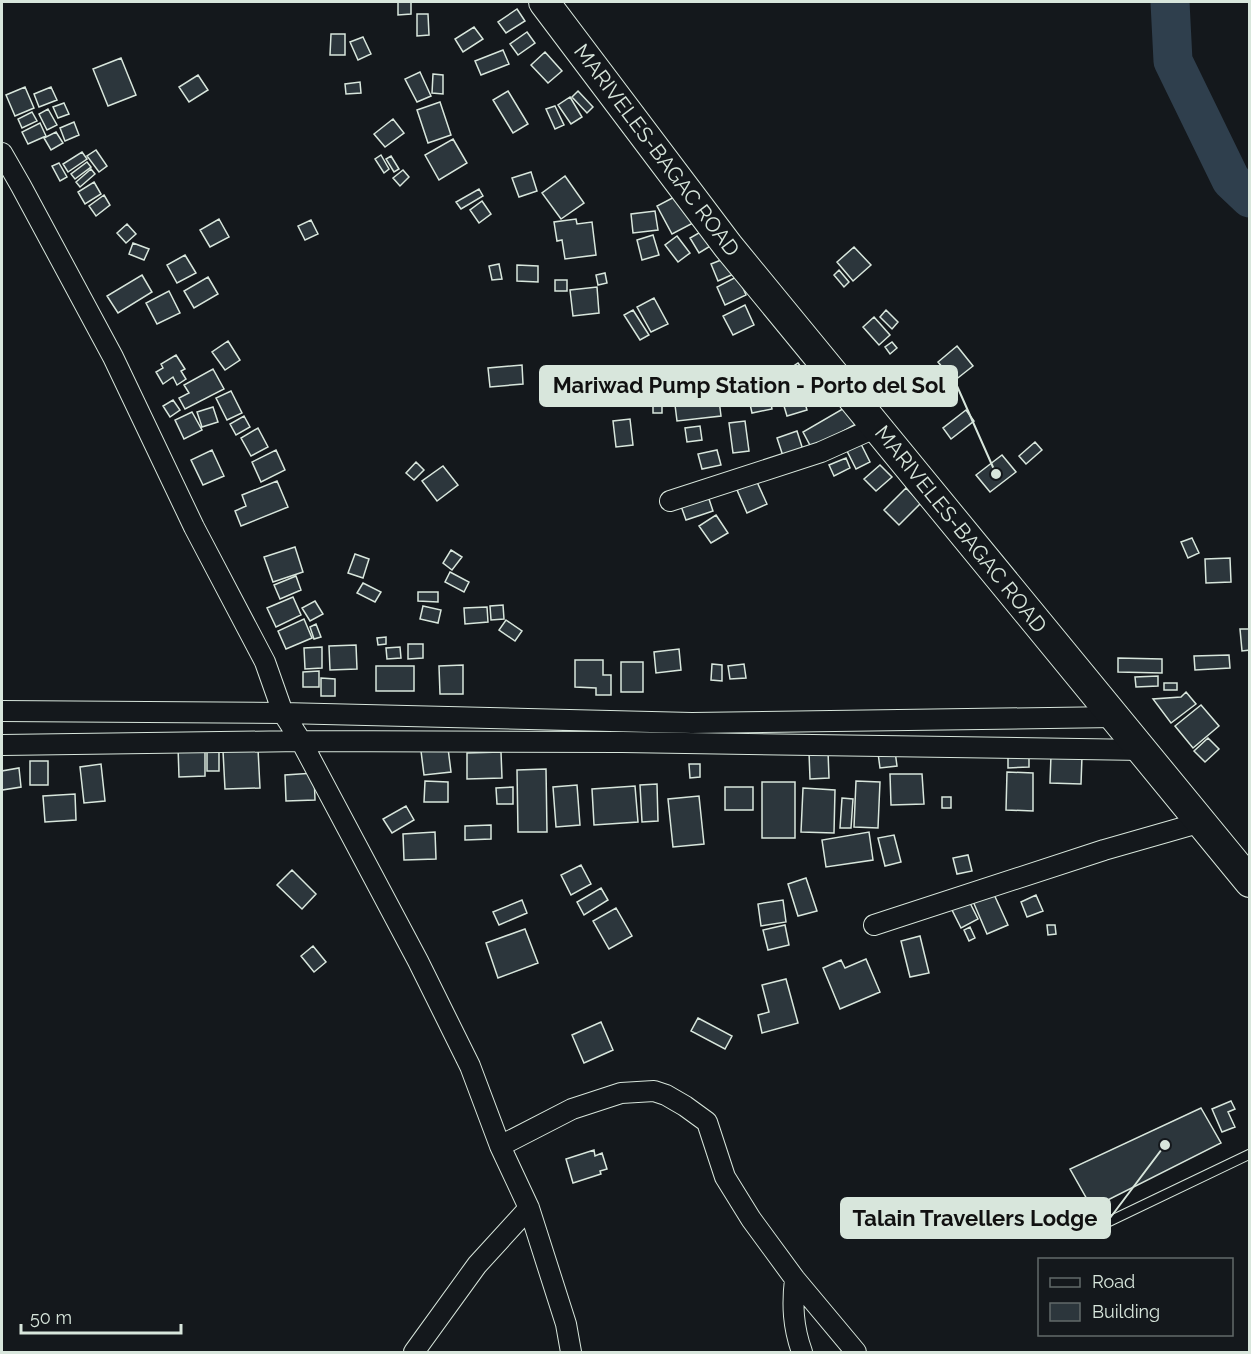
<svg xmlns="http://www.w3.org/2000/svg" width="1251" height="1354" font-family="Raleway,sans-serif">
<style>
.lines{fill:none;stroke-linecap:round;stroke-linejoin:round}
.river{stroke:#2f3f4d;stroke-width:39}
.building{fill:#2c363c;stroke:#d8e6dc;stroke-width:1.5}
.service-casing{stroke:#d8e6dc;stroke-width:11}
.minor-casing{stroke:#d8e6dc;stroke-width:22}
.primary-casing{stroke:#d8e6dc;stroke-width:32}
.service{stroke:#14181c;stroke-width:9}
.minor{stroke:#14181c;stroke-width:20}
.primary{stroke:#14181c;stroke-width:30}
.labels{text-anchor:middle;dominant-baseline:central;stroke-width:4.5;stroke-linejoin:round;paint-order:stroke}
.street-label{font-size:21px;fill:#d8e6dc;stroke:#14181c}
.leader{fill:none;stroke:#d8e6dc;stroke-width:2}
.callout-dot{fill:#d8e6dc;stroke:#14181c;stroke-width:2}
.callout{fill:#d8e6dc;stroke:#d8e6dc;stroke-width:2}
.callout-label{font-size:22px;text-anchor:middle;font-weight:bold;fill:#111}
</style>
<rect width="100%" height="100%" fill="#14181c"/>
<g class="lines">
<path class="river" d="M 1170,2 L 1173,61 L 1231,180 L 1250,198"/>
</g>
<path class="building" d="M 398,2 L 411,2 L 411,14 L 398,15 Z
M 517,9 L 525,21 L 506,33 L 498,22 Z
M 417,14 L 428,14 L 429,35 L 417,36 Z
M 474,27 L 483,39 L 463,52 L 455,39 Z
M 527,32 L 535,43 L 518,55 L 510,44 Z
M 331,34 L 345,34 L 345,55 L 330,55 Z
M 363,37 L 371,54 L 358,60 L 350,42 Z
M 503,50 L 509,64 L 481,75 L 475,61 Z
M 545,52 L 562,71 L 548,83 L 531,65 Z
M 121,58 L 136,95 L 108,106 L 93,69 Z
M 420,72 L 431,96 L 417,102 L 405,79 Z
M 433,74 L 443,75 L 443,94 L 432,93 Z
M 198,75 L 208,90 L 189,102 L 179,87 Z
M 360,82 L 361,93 L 346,94 L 345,84 Z
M 25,87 L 34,108 L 15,116 L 6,95 Z
M 51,87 L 57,100 L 39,107 L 34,94 Z
M 508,91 L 528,124 L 513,133 L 493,100 Z
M 578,91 L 593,107 L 587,113 L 572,97 Z
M 570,97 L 582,117 L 571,124 L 558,105 Z
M 440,102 L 451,135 L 428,143 L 417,110 Z
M 64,103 L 69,114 L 58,118 L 53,107 Z
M 555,106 L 564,125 L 555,129 L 546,109 Z
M 48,109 L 57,125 L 47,130 L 39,114 Z
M 32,112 L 37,121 L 22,128 L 18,119 Z
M 393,119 L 404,133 L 385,147 L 374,134 Z
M 74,122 L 79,135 L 65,141 L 60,128 Z
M 40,123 L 46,136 L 28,144 L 22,132 Z
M 56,132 L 63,143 L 51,150 L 44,138 Z
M 453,139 L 467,163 L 439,180 L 425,155 Z
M 96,150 L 107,166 L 99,172 L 87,156 Z
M 82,152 L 87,159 L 68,172 L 63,164 Z
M 381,155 L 389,169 L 384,173 L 375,159 Z
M 391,156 L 399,169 L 394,172 L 386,159 Z
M 87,162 L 91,167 L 75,179 L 71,174 Z
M 59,163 L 67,177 L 60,181 L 52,166 Z
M 91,169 L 95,174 L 80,187 L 76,182 Z
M 403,170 L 409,177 L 400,186 L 393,178 Z
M 531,172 L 537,191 L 519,197 L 512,178 Z
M 565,176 L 584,203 L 561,219 L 542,193 Z
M 94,182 L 101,194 L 85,204 L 78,192 Z
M 479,189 L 483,196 L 461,209 L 456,202 Z
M 680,194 L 695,222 L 672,234 L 657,206 Z
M 104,195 L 110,205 L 96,216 L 89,206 Z
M 482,201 L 491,214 L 479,223 L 470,210 Z
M 655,211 L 658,230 L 633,233 L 631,214 Z
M 219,219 L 229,237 L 210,247 L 200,230 Z
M 576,219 L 577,224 L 592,222 L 596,255 L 565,259 L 562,240 L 557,241 L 554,222 Z
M 311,220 L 318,234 L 305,240 L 298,226 Z
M 127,224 L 136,234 L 126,243 L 117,233 Z
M 704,230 L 712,245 L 699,253 L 690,238 Z
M 653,235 L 659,255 L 642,260 L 637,240 Z
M 677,236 L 690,253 L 678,262 L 665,245 Z
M 133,243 L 149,249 L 144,260 L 129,254 Z
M 854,247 L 871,265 L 853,281 L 837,262 Z
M 185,255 L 196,273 L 177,283 L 167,265 Z
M 731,256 L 738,272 L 718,281 L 711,264 Z
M 499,264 L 502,279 L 492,280 L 489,266 Z
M 517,265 L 538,266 L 538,282 L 517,281 Z
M 839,270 L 849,282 L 844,287 L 834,275 Z
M 605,273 L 607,283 L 598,285 L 596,275 Z
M 142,275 L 152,292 L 118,313 L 107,296 Z
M 738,276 L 746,295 L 725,305 L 717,287 Z
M 208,277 L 218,294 L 194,308 L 184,291 Z
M 555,280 L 567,280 L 567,291 L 555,291 Z
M 597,287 L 599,313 L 573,316 L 570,290 Z
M 169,291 L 180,313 L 157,324 L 146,303 Z
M 654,298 L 668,324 L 651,332 L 637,307 Z
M 745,305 L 754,325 L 733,335 L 723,316 Z
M 633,310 L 649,335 L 640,340 L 624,315 Z
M 886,310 L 898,322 L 892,329 L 880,317 Z
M 874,317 L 890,335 L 879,345 L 863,327 Z
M 228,341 L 240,360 L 225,370 L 212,352 Z
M 892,342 L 897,348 L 890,354 L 885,347 Z
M 957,346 L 973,366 L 954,381 L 938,362 Z
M 176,355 L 185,369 L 181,371 L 186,379 L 177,385 L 173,377 L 163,384 L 156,372 L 163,368 L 161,364 Z
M 798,363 L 809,378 L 793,388 L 783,373 Z
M 522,365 L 523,384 L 490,387 L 488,368 Z
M 213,369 L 224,389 L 185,409 L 179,398 L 189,393 L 184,385 Z
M 767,382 L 772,409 L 752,413 L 746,386 Z
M 801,390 L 807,410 L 787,416 L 781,396 Z
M 231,391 L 242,413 L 227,420 L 216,398 Z
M 173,400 L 180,410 L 170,417 L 163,406 Z
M 653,400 L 662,400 L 662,413 L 653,413 Z
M 719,400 L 721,416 L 677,421 L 675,405 Z
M 213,407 L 218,422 L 202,427 L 197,412 Z
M 846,407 L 856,424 L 812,449 L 803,432 Z
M 966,410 L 974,421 L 951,439 L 943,428 Z
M 192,412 L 202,430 L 184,439 L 175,420 Z
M 244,416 L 250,427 L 236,435 L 230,424 Z
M 630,419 L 633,445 L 616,447 L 613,421 Z
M 745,421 L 749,451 L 733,453 L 729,423 Z
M 700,426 L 702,440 L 687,442 L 685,428 Z
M 258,428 L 268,447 L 251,456 L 241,438 Z
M 797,431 L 803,450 L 783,456 L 777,438 Z
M 1035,442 L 1042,450 L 1026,464 L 1019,456 Z
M 861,444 L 870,462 L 856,469 L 847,451 Z
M 212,450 L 224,476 L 203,485 L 191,460 Z
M 276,450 L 285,470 L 261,482 L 252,462 Z
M 717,450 L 721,465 L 702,469 L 698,454 Z
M 1002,455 L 1016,472 L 990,492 L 976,475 Z
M 846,458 L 850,468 L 834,476 L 829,465 Z
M 416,462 L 424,470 L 414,480 L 406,473 Z
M 880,465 L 892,477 L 876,491 L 864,479 Z
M 443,466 L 458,485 L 437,501 L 422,481 Z
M 277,481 L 288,507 L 241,526 L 235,511 L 246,506 L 242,495 Z
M 757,482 L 767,504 L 747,513 L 737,490 Z
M 906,488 L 921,503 L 899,525 L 884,510 Z
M 708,496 L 713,511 L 686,520 L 681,506 Z
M 716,515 L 728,533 L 711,543 L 699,526 Z
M 1192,538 L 1199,553 L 1188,558 L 1181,542 Z
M 295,547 L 303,572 L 273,582 L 264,557 Z
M 451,550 L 462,557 L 452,570 L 443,563 Z
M 355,554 L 369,559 L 363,578 L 348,573 Z
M 1230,558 L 1231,582 L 1206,583 L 1205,559 Z
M 450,572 L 469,582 L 464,592 L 445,582 Z
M 296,576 L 301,590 L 280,599 L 274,585 Z
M 363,583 L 381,592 L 375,602 L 357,593 Z
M 418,592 L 438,592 L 438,602 L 418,601 Z
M 293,597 L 301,615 L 276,627 L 267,608 Z
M 315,601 L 323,614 L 310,621 L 302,608 Z
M 503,605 L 504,619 L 491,620 L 490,606 Z
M 423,606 L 441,610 L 438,623 L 420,619 Z
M 487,607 L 488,622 L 465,624 L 464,608 Z
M 304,619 L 312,638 L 286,649 L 278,631 Z
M 506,620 L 522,631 L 515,641 L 499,630 Z
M 316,624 L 321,637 L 314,639 L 310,627 Z
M 1240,629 L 1250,629 L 1250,650 L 1242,651 Z
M 386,637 L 386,644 L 378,645 L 377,638 Z
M 408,644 L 423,644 L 423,658 L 408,659 Z
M 356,645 L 357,669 L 330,670 L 329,646 Z
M 322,647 L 322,668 L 305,669 L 304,648 Z
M 400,647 L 401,658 L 387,659 L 386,648 Z
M 679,649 L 681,670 L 656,673 L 654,652 Z
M 1229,655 L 1230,668 L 1195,670 L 1194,656 Z
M 1118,658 L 1162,659 L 1162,673 L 1118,672 Z
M 575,660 L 603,660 L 603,675 L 611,675 L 611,695 L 596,695 L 596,688 L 575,687 Z
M 621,662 L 643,662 L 643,692 L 621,692 Z
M 712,664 L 722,665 L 722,681 L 711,680 Z
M 744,664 L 746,678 L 730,679 L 728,666 Z
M 463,665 L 463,694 L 440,694 L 439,666 Z
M 376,666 L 414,666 L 414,691 L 376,691 Z
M 319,671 L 319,687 L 303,687 L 303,672 Z
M 1158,676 L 1158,686 L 1136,687 L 1135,677 Z
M 321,678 L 335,679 L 335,696 L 321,696 Z
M 1164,683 L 1177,683 L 1177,690 L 1164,690 Z
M 1186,692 L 1196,704 L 1171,723 L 1153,699 L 1181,697 Z
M 1201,705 L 1219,726 L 1193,748 L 1175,726 Z
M 1208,738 L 1219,749 L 1205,762 L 1194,751 Z
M 205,745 L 205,776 L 179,777 L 178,746 Z
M 448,748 L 451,772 L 424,775 L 421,751 Z
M 258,749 L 260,788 L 225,789 L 223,751 Z
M 207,751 L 219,752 L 219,771 L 207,771 Z
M 828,751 L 829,778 L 810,779 L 809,752 Z
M 895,751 L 897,766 L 880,768 L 878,753 Z
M 501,752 L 502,778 L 467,779 L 467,753 Z
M 1029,752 L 1029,767 L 1008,768 L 1008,753 Z
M 1051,755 L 1082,756 L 1081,784 L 1050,783 Z
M 30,761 L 48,761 L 48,785 L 30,785 Z
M 101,764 L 105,801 L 84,803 L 80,767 Z
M 689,764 L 700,764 L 700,777 L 690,778 Z
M 19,768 L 21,787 L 2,790 L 2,771 Z
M 546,769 L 547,832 L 518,832 L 517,770 Z
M 1007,772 L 1033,773 L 1033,811 L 1006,810 Z
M 314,773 L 315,800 L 286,801 L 285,775 Z
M 890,774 L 922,774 L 924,804 L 891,805 Z
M 425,781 L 448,782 L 448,802 L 424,802 Z
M 856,781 L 880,782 L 878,828 L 854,827 Z
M 762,782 L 795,782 L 795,838 L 762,838 Z
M 657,784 L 658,821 L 642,822 L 640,785 Z
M 577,785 L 580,825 L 556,827 L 553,787 Z
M 635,786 L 638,822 L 594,825 L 592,789 Z
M 513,787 L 513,804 L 497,804 L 496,788 Z
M 725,787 L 753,787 L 753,810 L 725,810 Z
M 803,788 L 835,790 L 834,833 L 801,832 Z
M 75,794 L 76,820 L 45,822 L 43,796 Z
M 699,796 L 704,844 L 673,847 L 668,799 Z
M 942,797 L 951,797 L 951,808 L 942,808 Z
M 842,798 L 853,799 L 851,828 L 840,828 Z
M 406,806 L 414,820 L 392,833 L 383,819 Z
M 491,825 L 491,839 L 465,840 L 465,826 Z
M 435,832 L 436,859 L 404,860 L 403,834 Z
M 869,832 L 873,860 L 826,867 L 822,840 Z
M 894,835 L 901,862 L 885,866 L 878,838 Z
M 968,855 L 972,871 L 957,874 L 953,858 Z
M 581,865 L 591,884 L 571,895 L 561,875 Z
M 292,870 L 316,894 L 302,909 L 277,885 Z
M 806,878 L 817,911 L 798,916 L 788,884 Z
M 601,888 L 608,900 L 584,915 L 577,902 Z
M 992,890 L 1008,925 L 987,934 L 972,899 Z
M 1036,895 L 1043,911 L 1027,917 L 1021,902 Z
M 968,899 L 978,919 L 961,928 L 951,908 Z
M 522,900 L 527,913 L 499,925 L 493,912 Z
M 783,900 L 786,922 L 761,926 L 758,904 Z
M 616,908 L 632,936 L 609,949 L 593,921 Z
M 785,925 L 789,945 L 768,950 L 763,930 Z
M 1047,925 L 1055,925 L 1056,934 L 1048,935 Z
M 970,927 L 975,938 L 969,941 L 964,930 Z
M 525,929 L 538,963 L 498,978 L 486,943 Z
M 920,936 L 929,973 L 910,977 L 901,941 Z
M 313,946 L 326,962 L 314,972 L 301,956 Z
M 866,959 L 880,992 L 840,1009 L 823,968 L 841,960 L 845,968 Z
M 786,979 L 798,1023 L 762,1033 L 758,1015 L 769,1012 L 762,985 Z
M 698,1018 L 732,1036 L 725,1049 L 691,1031 Z
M 601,1022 L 613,1050 L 584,1063 L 572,1035 Z
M 1231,1101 L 1235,1109 L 1228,1112 L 1235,1127 L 1222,1132 L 1212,1109 Z
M 1201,1108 L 1221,1143 L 1092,1208 L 1070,1169 Z
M 594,1150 L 595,1156 L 602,1153 L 607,1169 L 600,1171 L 601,1174 L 573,1183 L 566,1159 Z"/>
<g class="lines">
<g class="service-casing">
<path id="service" d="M 1108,1222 L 1250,1154"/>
</g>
<g class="minor-casing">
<path id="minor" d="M 2,153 L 21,186 L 113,357 L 194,527 L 265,662 L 283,713 L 301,741 L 418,961 L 470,1066 L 500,1146 L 529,1208 L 566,1324 L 571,1352
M 670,501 L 821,452 L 877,427
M 2,711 L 283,713 L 692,723 L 1115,717
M 2,745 L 301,741 L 622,742 L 1142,750
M 874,925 L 1104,850 L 1202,822
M 500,1146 L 572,1109 L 621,1093 L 654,1091 L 666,1095 L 685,1106 L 707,1122 L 725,1177 L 751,1219 L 795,1279 L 856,1352
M 795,1279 C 792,1305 793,1327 802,1352
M 414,1352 L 477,1265 L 529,1208"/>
</g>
<g class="primary-casing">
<path id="primary" d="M 544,2 L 728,246 L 1250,882"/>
</g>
<use href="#service" class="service"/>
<use href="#minor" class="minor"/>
<use href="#primary" class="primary"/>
</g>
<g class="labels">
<g class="street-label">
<text transform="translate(657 150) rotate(53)">MARIVELES-BAGAC ROAD</text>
<text transform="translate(961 529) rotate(51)">MARIVELES-BAGAC ROAD</text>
</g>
</g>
<path class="leader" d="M996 474L957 386M1165 1145L1110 1218"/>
<g class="callout-dot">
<circle cx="996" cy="474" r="6"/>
<circle cx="1165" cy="1145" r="6"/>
</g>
<g class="callout">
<rect x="540" y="366" width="417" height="40" rx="6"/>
<rect x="841" y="1198" width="269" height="40" rx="6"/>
</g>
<g class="callout-label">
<text x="749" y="393">Mariwad Pump Station - Porto del Sol</text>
<text x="975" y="1226">Talain Travellers Lodge</text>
</g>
<rect width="1251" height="1354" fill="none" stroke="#d8e6dc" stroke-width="6"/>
<rect x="1038" y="1258" width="195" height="78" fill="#14181c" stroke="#626a69" stroke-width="1.5"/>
<rect x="1050" y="1278" width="30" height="9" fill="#14181c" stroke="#626a69" stroke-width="1.5"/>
<text x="1092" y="1288" font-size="18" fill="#d8e6dc">Road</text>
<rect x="1050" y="1303" width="30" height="18" fill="#2c363c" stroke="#626a69" stroke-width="1.5"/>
<text x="1092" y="1318" font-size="18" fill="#d8e6dc">Building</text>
<path d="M21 1324v9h160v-9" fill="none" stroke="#d8e6dc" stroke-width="3"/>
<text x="30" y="1324" font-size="18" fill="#d8e6dc" stroke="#14181c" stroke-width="4.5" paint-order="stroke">50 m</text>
</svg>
